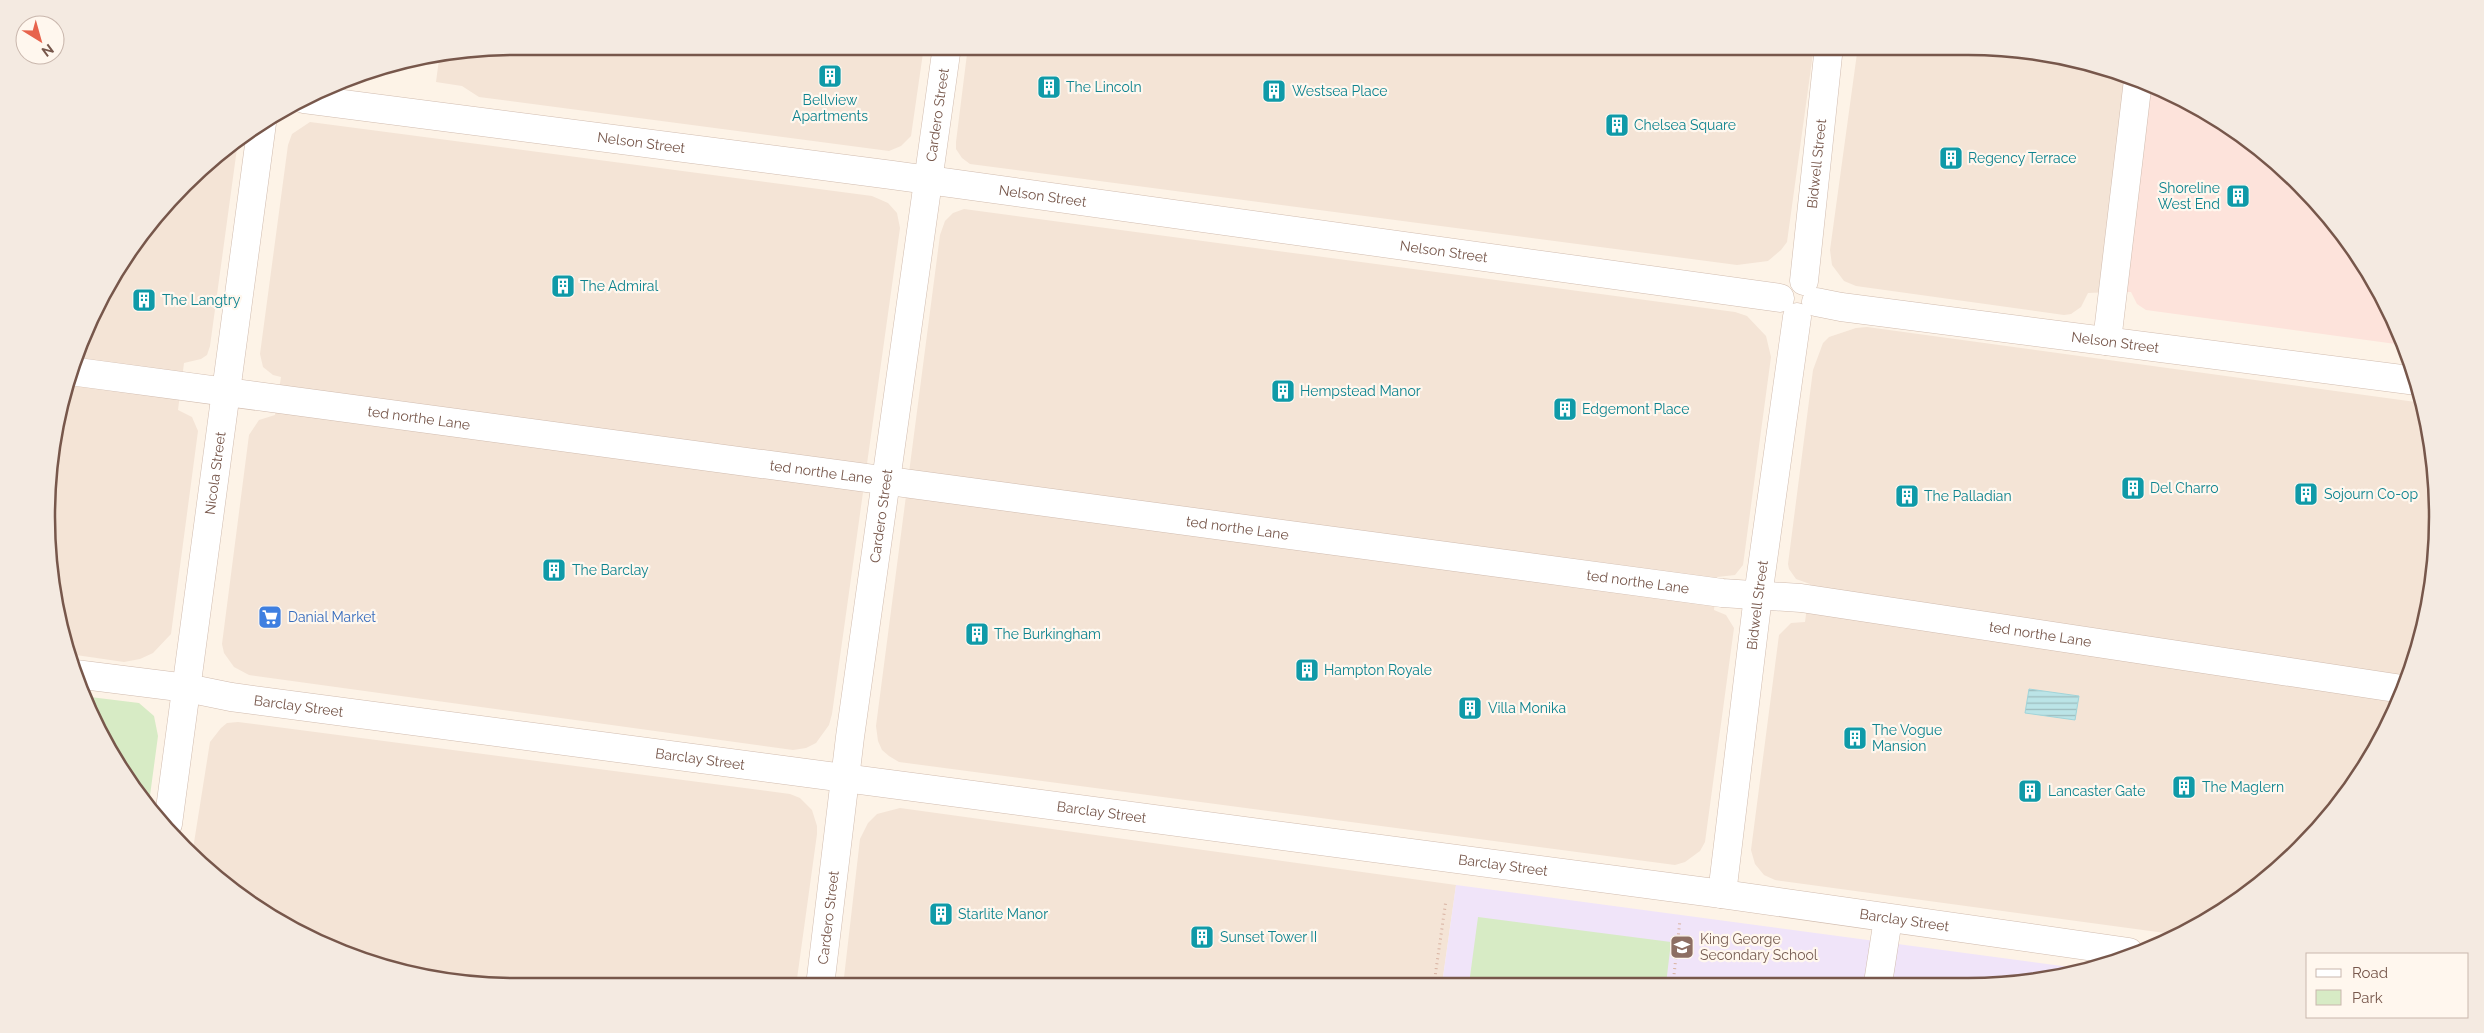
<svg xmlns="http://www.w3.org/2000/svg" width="2484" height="1033" font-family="Raleway,sans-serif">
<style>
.residential{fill:#f4e4d6}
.commercial{fill:#fde3db}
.education{fill:#f0e4f9}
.green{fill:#d7ebc5}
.water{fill:url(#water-rules);stroke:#a1d4d9}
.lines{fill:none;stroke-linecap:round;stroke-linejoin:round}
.minor-casing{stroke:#d1bcaf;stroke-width:29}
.path{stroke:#d8b2a1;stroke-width:3;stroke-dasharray:1 4;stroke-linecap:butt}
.minor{stroke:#fff;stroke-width:28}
.labels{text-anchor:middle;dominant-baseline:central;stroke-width:4.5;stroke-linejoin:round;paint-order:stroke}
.culture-label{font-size:14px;fill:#0d838f;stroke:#fff7ee;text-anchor:start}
.street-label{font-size:14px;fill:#77574b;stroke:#fff7ee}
.shop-label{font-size:14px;fill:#366cbe;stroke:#fff7ee;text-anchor:start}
.education-label{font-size:14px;fill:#785e54;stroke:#fff7ee;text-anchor:start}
.rim{fill:none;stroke:#77574b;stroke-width:2.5}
</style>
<defs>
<pattern id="water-rules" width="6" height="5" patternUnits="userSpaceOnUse" patternTransform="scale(1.25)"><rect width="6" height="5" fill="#bbe4e7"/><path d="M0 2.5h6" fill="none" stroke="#9dbcbd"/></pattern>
</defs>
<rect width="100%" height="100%" fill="#fdf3e7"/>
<path class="residential" d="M 517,46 L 924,46 L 911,136 L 901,146 L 889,151 L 479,97 L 462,86 L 436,82 L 439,59 Z
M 968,46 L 1814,46 L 1787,242 L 1781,250 L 1768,261 L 1737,265 L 970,164 L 962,158 L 956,149 L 956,142 Z
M 1858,46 L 1967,46 L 2118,71 L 2138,80 L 2112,292 L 2088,293 L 2081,307 L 2071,314 L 2064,315 L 1856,286 L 1844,281 L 1832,265 L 1830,250 Z
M 310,122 L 872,196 L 888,203 L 897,213 L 900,228 L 832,714 L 829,725 L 816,743 L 806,748 L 793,750 L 249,675 L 234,667 L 224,653 L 222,644 L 249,435 L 259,420 L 275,415 L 281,377 L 273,375 L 263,367 L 260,354 L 288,145 L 292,134 Z
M 238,141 L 210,346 L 207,355 L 201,359 L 184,363 L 178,410 L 192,417 L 198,431 L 171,634 L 153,653 L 140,659 L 124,662 L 69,654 L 55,609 L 50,455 L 71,365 L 109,282 L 207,163 Z
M 964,209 L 1735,312 L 1747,316 L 1766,336 L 1771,357 L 1743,565 L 1735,575 L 1717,577 L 1714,610 L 1726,615 L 1734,628 L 1705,842 L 1700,851 L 1685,862 L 1675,865 L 899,762 L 889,756 L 882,750 L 878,741 L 876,726 L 940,235 L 945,221 L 953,213 Z
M 1867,327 L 2423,403 L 2437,485 L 2434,578 L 2413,667 L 2358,778 L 2277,870 L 2180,935 L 1775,880 L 1764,875 L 1755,864 L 1751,850 L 1779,635 L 1791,623 L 1805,622 L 1810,584 L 1796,579 L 1789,569 L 1788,564 L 1813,370 L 1823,343 L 1829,337 L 1856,328 Z
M 238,722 L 790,794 L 800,798 L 812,810 L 817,826 L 817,834 L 796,986 L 517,987 L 366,962 L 230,890 L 193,849 L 210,742 L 221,728 L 227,723 Z
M 900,808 L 1456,885 L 1442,984 L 843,986 L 860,839 L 868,823 L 877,814 Z"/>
<path class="commercial" d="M 2138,80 L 2202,109 L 2277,163 L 2340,230 L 2389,308 L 2403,345 L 2146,310 L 2137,304 L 2131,292 L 2112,292 Z"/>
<path class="education" d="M 1456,885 L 2077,968 L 2029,983 L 1442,984 Z"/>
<path class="green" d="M 82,696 L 139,703 L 154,716 L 158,736 L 149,803 L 125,778 Z
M 1478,917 L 1671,942 L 1666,984 L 1469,984 Z"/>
<path class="water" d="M 2029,689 L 2079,696 L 2075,720 L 2025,713 Z"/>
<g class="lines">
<g class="minor-casing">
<g id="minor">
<path id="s1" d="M 304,99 L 892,175 L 1780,298"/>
<path id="s2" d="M 1804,281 L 1829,46"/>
<path id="s3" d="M 1816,302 L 1841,307 L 2417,381"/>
<path d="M 2107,341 L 2138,80"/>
<path id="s4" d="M 70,371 L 1722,593 L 1801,598 L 2402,689"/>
<path id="s5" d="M 75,674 L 187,688 L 231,697 L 1722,894 L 2129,952"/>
<path id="s6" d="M 168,824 L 262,123"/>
<path id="s7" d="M 1722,894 L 1758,596 L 1797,317"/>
<path d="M 1878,983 L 1888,919"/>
<path id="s8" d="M 820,986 L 850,737 L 947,46"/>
</g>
</g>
<path class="path" d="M 1434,984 L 1446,900
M 1673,984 L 1680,920"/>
<use href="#minor" class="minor"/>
</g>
<defs>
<g id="building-square" transform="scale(1.25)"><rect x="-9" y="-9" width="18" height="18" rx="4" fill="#0f9aa8" stroke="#fff7ee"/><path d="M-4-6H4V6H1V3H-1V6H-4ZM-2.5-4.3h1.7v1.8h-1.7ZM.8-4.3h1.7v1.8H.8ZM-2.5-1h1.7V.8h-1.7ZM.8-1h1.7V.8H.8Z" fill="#fff"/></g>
<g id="supermarket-square" transform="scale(1.25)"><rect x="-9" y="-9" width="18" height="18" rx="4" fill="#3f7fe0" stroke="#fff7ee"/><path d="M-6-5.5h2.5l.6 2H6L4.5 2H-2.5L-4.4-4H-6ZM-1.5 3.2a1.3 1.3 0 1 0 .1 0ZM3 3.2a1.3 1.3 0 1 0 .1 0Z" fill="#fff"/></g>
<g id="school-square" transform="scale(1.25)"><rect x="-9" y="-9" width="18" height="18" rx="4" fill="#8d6e63" stroke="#fff7ee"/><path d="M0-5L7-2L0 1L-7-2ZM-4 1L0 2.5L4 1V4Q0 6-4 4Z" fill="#fff"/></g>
</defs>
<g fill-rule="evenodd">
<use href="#building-square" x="830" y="76"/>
<use href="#building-square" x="1049" y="87"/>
<use href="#building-square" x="1274" y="91"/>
<use href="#building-square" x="1617" y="125"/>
<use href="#building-square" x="1951" y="158"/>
<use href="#building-square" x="2238" y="196"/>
<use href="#building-square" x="563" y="286"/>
<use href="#building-square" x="144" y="300"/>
<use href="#building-square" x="1283" y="391"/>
<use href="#building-square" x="1565" y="409"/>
<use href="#building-square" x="2133" y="488"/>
<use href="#building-square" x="2306" y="494"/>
<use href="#building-square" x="1907" y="496"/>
<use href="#building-square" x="554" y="570"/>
<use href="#supermarket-square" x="270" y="617"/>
<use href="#building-square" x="977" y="634"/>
<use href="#building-square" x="1307" y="670"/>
<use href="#building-square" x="1470" y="708"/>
<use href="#building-square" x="1855" y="738"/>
<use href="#building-square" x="2184" y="787"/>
<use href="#building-square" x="2030" y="791"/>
<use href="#building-square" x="941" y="914"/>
<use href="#building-square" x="1202" y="937"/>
<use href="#school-square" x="1682" y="947"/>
</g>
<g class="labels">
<g class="culture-label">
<text x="1066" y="87">The Lincoln</text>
<text x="1292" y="91">Westsea Place</text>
<text x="830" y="100" text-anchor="middle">Bellview<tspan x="830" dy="16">Apartments</tspan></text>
<text x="1634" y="125">Chelsea Square</text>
<text x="1968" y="158">Regency Terrace</text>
<text x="2220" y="188" text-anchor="end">Shoreline<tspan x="2220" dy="16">West End</tspan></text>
<text x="580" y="286">The Admiral</text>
<text x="162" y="300">The Langtry</text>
<text x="1300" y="391">Hempstead Manor</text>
<text x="1582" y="409">Edgemont Place</text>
<text x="2150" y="488">Del Charro</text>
<text x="2324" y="494">Sojourn Co-op</text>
<text x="1924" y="496">The Palladian</text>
<text x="572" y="570">The Barclay</text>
<text x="994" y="634">The Burkingham</text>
<text x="1324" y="670">Hampton Royale</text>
<text x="1488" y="708">Villa Monika</text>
<text x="1872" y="730">The Vogue<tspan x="1872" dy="16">Mansion</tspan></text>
<text x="2202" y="787">The Maglern</text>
<text x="2048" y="791">Lancaster Gate</text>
<text x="958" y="914">Starlite Manor</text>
<text x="1220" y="937">Sunset Tower II</text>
</g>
<g class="street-label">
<text stroke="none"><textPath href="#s8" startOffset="879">Cardero Street</textPath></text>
<text stroke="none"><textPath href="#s1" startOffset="340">Nelson Street</textPath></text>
<text stroke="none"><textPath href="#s2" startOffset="118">Bidwell Street</textPath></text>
<text stroke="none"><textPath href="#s1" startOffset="745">Nelson Street</textPath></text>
<text stroke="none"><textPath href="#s1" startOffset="1150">Nelson Street</textPath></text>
<text stroke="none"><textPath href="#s3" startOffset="302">Nelson Street</textPath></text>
<text stroke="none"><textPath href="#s4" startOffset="352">ted northe Lane</textPath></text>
<text stroke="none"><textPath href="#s4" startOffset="758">ted northe Lane</textPath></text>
<text stroke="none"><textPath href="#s6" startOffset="354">Nicola Street</textPath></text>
<text stroke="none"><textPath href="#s8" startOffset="474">Cardero Street</textPath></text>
<text stroke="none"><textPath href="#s4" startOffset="1178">ted northe Lane</textPath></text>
<text stroke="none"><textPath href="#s4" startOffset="1582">ted northe Lane</textPath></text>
<text stroke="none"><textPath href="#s7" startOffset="291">Bidwell Street</textPath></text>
<text stroke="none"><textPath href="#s4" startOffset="1988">ted northe Lane</textPath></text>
<text stroke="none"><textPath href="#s5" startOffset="226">Barclay Street</textPath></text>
<text stroke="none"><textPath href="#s5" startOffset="631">Barclay Street</textPath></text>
<text stroke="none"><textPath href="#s5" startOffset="1036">Barclay Street</textPath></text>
<text stroke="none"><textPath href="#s5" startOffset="1441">Barclay Street</textPath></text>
<text stroke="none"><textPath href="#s8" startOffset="69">Cardero Street</textPath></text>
<text stroke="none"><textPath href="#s5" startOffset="1846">Barclay Street</textPath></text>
</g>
<g class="shop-label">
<text x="288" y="617">Danial Market</text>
</g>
<g class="education-label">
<text x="1700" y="939">King George<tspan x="1700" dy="16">Secondary School</tspan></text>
</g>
</g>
<path d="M0 0H2484V1033H0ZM516 55H1968A461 461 0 0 1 2429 516V517A461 461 0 0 1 1968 978H516A461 461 0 0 1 55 517V516A461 461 0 0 1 516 55Z" fill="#f4eae1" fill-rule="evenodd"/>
<path class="rim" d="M516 55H1968A461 461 0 0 1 2429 516V517A461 461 0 0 1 1968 978H516A461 461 0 0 1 55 517V516A461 461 0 0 1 516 55Z"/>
<rect x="2306" y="953" width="162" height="65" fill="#fff7ee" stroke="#c9b7ad"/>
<rect x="2316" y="969" width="25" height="8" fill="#ffffff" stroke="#c9b7ad"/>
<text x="2352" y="978" font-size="15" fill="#77574b">Road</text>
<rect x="2316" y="990" width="25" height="15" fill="#d7ebc5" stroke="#c9b7ad"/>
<text x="2352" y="1003" font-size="15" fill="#77574b">Park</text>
<g transform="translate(40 40) rotate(143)"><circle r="24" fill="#fff7ee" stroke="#c9b7ad"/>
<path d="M0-4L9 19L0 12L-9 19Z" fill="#e7634c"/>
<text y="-8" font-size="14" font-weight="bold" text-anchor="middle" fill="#77574b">N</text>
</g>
</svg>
